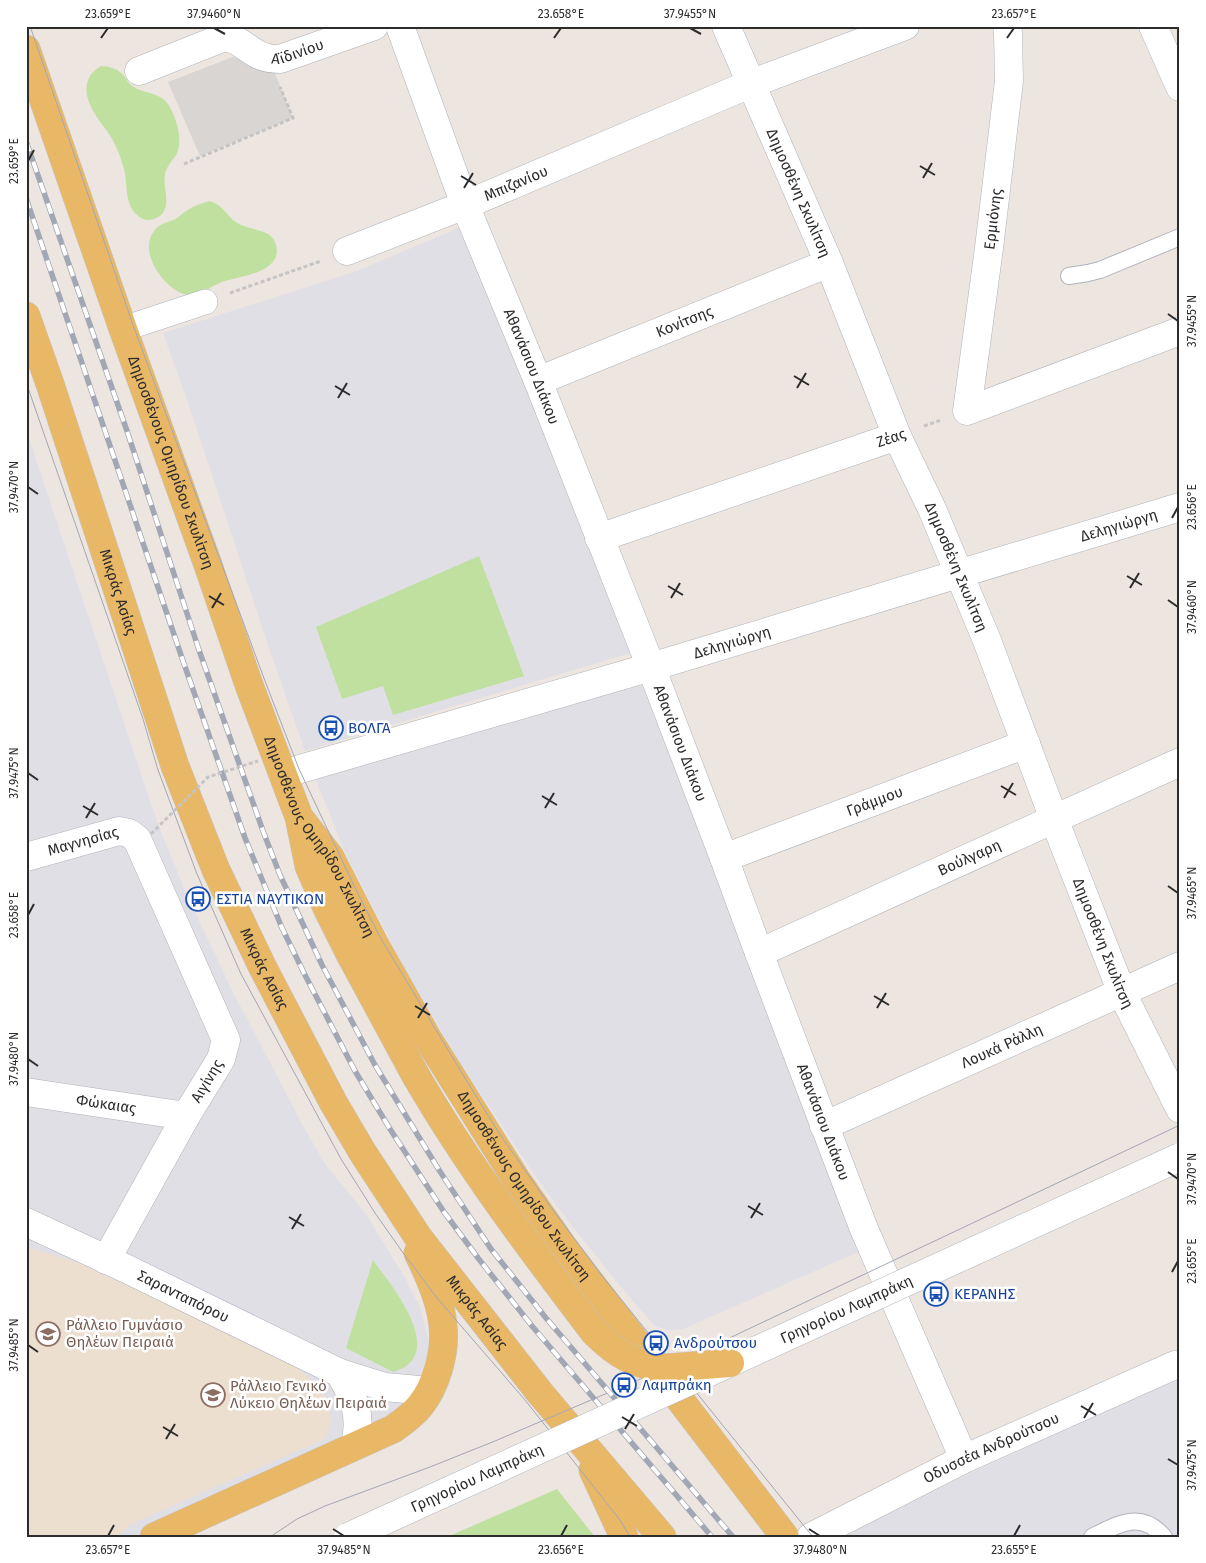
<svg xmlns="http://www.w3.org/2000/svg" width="1206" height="1563" font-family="'Fira Sans',sans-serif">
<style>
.industrial{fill:#e0dfe6}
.education{fill:#eddfd0}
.green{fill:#bfe09f}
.plaza{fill:#d9d5d2}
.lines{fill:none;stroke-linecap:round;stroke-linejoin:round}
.service-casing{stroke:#afb3bb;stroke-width:18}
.pedestrian-casing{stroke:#afb3bb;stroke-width:26}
.minor-casing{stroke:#afb3bb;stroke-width:29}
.primary-casing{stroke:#c4c4c4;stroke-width:29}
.path{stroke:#c4c4c4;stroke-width:3;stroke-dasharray:4 2.5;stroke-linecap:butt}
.service{stroke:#fff;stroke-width:16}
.pedestrian{stroke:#fff;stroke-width:25}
.minor{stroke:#fff;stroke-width:28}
.primary{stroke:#e9b867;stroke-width:28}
.tram{stroke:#a2a7b5;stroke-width:1}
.rail-casing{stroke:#a2a7b5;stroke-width:5.5}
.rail{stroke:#fff;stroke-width:4;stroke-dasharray:11;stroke-linecap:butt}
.secondary-bridge-casing{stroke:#afb3bb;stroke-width:29;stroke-linecap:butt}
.primary-bridge-casing{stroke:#c4c4c4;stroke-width:29;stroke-linecap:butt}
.path-bridge{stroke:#c4c4c4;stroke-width:3;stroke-dasharray:4 2.5;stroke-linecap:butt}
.secondary-bridge{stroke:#fff;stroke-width:28}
.primary-bridge{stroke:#e9b867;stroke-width:28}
.ticks{fill:none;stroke:#2c2c2c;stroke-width:2}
.labels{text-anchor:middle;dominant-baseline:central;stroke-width:5;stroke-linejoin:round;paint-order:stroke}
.street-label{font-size:15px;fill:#2c2c2c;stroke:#fff}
.transit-label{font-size:15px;fill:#164399;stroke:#fff;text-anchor:start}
.education-label{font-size:15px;fill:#785e54;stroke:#fff;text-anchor:start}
.neatline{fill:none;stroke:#2c2c2c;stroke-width:2}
.ticks-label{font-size:12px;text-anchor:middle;fill:#2c2c2c}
</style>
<rect width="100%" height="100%" fill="#ede5df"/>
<path class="industrial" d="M 470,223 L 637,651 L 305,751 L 268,645 L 192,414 L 163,333 L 357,271 Z
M 26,430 L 149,798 L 161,832 L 189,900 L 232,990 L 302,1124 L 325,1164 L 366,1214 L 405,1278 L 420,1307 L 428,1338 L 429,1349 L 425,1362 L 416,1386 L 403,1406 L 393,1417 L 326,1450 L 137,1534 L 133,1537 L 26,1537 Z
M 650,678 L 874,1245 L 683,1329 L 668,1330 L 655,1326 L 630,1298 L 568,1221 L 534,1174 L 459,1061 L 405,969 L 345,853 L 315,777 Z
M 1180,1376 L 1180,1537 L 833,1537 Z"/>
<path class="education" d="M 26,1247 L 96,1268 L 293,1365 L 311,1379 L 326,1399 L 331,1417 L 330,1426 L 327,1434 L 322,1440 L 131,1524 L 117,1537 L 26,1537 Z"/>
<path class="green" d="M 101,66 C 111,67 117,68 124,76 C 127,79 128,83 131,85 C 141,94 159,91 168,104 C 176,117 184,140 176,155 C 172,161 166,167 165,175 C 162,188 175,212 154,219 C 148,221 142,220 137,215 C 124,203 128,184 124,169 C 120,155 115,142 107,131 C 96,116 79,95 90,76 C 92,72 97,69 101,66 Z
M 210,201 C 226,207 227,218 239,224 C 250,230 270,229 275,242 C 287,274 236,276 219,283 C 205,289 201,299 184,294 C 163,287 138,252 154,231 C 160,222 169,223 177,218 C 180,216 183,213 186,211 C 194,206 201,203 210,201 Z
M 479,556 L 524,676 L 393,715 L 383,686 L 342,699 L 316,627 Z
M 373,1260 C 391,1285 450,1355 393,1372 L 346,1348 Z
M 557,1489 L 595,1537 L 447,1537 Z"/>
<path class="plaza" d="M 251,50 L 269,59 L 293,118 L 200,156 L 168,82 Z"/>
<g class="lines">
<g class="service-casing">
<path id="service" d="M 1069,276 L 1088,273 L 1100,270 L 1180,237
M 1092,1537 C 1118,1524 1141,1510 1164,1537"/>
</g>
<g class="pedestrian-casing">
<path id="pedestrian" d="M 123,329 L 205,302"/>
</g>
<g class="minor-casing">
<g id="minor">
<path id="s1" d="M 400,26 L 465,205 L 538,381 L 651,667 L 724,858 L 759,953 L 864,1229 L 964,1459"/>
<path id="s2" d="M 726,26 L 829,263 L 897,436 L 932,509 L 986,638 L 1054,819 L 1122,993 L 1180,1109"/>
<path d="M 1007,26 L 1008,33 L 1009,81 L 989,248 L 967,411 L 1180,331"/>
<path d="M 1153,26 L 1180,87"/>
<path id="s3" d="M 139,71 L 222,38 C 237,36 246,49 259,55 C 266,58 273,59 280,59 L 374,26"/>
<path id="s4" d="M 347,251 L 465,205 L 750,84 L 905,26"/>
<path id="s5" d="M 538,381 L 829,263"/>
<path d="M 599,538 L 897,436"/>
<path id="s6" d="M 283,774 L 651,667 L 1180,507"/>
<path id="s7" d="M 26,857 L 119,831 L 129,833 L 137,839 L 226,1040 L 221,1059 L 186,1116 L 106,1260"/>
<path id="s8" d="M 724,858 L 1026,744"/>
<path id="s9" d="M 759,953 L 1180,762"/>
<path id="s10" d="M 26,1092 L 186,1116"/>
<path id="s11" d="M 824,1126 L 1180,966"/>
<path id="s12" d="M 26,1222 L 129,1270 L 340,1373 L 385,1387 L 429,1391"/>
<path d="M 340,1373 C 355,1401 362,1414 355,1446"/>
<path id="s13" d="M 811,1537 L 964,1459 L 1175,1365"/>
</g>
</g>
<g class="primary-casing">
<g id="primary">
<path id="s14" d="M 26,49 L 123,329 L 208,565 L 249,685 L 299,817 L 330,857 L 374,943 L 428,1039 L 516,1179 L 564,1248 L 785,1537"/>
<path id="s15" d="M 26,316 L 50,384 L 175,766 L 216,870 L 263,968 L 333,1102 L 363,1153 L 418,1237 L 540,1393 L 662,1537"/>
<path d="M 300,822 L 309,866 L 327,908 L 350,954 L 416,1076"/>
<path d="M 593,1470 L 624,1537"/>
<path d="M 154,1537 L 393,1429 C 403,1422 412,1416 420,1406 C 436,1386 446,1353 443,1326 C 441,1301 429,1275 418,1253"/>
</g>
</g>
<path class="path" d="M 184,164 L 293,118 L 280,87
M 230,293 L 321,261
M 924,426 L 941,420"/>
<use href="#service" class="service"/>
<use href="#pedestrian" class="pedestrian"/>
<use href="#minor" class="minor"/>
<use href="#primary" class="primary"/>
<path class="tram" d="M 30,26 L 133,325 L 265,681 L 299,769 L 357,892 L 380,937 L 468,1083 L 499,1133 L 550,1206 L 603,1277 L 813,1537
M 26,382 L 143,719 L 158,770 L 197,874 L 241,974 L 341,1159 L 375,1213 L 401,1250 L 437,1298 L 525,1400 L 620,1520 L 630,1537
M 270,1537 L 297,1519 L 325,1506 L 430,1467 L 495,1441 L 666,1368 L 1180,1125"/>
<g class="rail-casing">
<path id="rail" d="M 26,141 L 127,431 L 200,653 L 263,831 L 280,875 L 322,965 L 375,1065 L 439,1170 L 491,1249 L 546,1318 L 733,1537
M 26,198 L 182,658 L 245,838 L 282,928 L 305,975 L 355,1071 L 390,1129 L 444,1212 L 478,1258 L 532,1326 L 712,1537"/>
</g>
<use href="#rail" class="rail"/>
<g class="secondary-bridge-casing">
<g id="secondary-bridge">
<path id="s16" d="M 348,1537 L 1180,1157"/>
</g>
</g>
<g class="primary-bridge-casing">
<path id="primary-bridge" d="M 416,1076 C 468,1166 531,1249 594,1332 C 616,1354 635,1366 666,1368 L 730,1363"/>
</g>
<path class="path-bridge" d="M 151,834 L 208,777 L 258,761"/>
<use href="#secondary-bridge" class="secondary-bridge"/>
<use href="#primary-bridge" class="primary-bridge"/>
</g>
<path class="ticks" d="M 214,28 L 225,34M 690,28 L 701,34M 101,38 L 108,28M 554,38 L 561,28M 1007,38 L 1014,28M 28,161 L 34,150M 920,166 L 935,175M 461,176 L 476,185M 923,178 L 932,163M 464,188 L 473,173M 1168,314 L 1178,321M 794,376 L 809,385M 335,386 L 350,395M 797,388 L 806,373M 338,398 L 347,383M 28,487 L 38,494M 1172,518 L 1178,507M 1127,576 L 1142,585M 668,586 L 683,595M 1130,588 L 1139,573M 209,596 L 224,605M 671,598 L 680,583M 1168,600 L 1178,607M 212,608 L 221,593M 28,773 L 38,780M 1001,786 L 1016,795M 542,796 L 557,805M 1004,798 L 1013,783M 83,806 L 98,815M 545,808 L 554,793M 86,818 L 95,803M 1168,886 L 1178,893M 28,915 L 34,904M 874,996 L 889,1005M 415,1006 L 430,1015M 877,1008 L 886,993M 418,1018 L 427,1003M 28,1059 L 38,1066M 1168,1172 L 1178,1179M 748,1206 L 763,1215M 289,1217 L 304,1226M 751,1218 L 760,1203M 292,1229 L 301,1214M 1172,1272 L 1178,1261M 28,1345 L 38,1352M 1081,1406 L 1096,1415M 622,1417 L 637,1426M 1084,1418 L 1093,1403M 163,1427 L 178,1436M 625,1429 L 634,1414M 166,1439 L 175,1424M 1168,1459 L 1178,1465M 333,1529 L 344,1536M 809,1529 L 820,1536M 108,1536 L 114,1525M 561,1536 L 567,1525M 1014,1536 L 1020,1525"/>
<defs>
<g id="bus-ring" transform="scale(1.25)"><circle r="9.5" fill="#fff" stroke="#1a4fb4" stroke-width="1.5"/><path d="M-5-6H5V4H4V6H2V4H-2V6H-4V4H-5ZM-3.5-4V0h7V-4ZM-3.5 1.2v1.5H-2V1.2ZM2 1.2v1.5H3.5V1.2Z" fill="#1a4fb4"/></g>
<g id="school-ring" transform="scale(1.25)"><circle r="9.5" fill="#fff" stroke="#8d6e63" stroke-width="1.5"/><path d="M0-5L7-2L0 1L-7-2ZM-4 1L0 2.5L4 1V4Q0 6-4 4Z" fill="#8d6e63"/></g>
</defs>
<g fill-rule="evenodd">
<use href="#bus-ring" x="331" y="728"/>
<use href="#bus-ring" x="198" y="899"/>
<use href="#bus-ring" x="936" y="1294"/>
<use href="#school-ring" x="48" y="1334"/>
<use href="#bus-ring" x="656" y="1343"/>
<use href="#bus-ring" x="624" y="1385"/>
<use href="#school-ring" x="213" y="1395"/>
</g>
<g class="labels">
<g class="street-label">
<text stroke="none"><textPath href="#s3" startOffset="171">Αϊδινίου</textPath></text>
<text stroke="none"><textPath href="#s4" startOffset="182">Μπιζανίου</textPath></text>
<text stroke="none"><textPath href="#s2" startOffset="182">Δημοσθένη Σκυλίτση</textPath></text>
<text transform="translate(993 219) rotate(-83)">Ερμιόνης</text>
<text stroke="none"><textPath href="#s5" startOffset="158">Κονίτσης</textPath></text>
<text stroke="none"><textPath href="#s1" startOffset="365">Αθανάσιου Διάκου</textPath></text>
<text transform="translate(891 438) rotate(-19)">Ζέας</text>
<text stroke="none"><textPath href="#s14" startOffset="438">Δημοσθένους Ομηρίδου Σκυλίτση</textPath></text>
<text stroke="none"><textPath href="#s6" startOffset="872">Δεληγιώργη</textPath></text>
<text stroke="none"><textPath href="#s2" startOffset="588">Δημοσθένη Σκυλίτση</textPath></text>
<text stroke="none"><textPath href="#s15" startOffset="291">Μικράς Ασίας</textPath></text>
<text stroke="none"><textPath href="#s6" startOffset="468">Δεληγιώργη</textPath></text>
<text stroke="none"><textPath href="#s1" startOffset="770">Αθανάσιου Διάκου</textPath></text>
<text stroke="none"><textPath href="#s8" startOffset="161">Γράμμου</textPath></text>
<text stroke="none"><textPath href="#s14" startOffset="842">Δημοσθένους Ομηρίδου Σκυλίτση</textPath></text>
<text stroke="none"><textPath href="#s7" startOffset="59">Μαγνησίας</textPath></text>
<text stroke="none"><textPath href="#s9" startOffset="231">Βούλγαρη</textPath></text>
<text stroke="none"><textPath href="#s2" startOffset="992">Δημοσθένη Σκυλίτση</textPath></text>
<text stroke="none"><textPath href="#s15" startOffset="696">Μικράς Ασίας</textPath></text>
<text stroke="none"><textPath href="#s11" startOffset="195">Λουκά Ράλλη</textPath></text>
<text transform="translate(207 1081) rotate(-59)">Αιγίνης</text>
<text stroke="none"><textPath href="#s10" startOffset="81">Φώκαιας</textPath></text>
<text stroke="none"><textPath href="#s1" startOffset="1175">Αθανάσιου Διάκου</textPath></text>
<text stroke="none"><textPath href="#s14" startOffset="1248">Δημοσθένους Ομηρίδου Σκυλίτση</textPath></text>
<text stroke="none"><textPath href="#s12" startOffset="174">Σαρανταπόρου</textPath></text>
<text stroke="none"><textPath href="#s16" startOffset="548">Γρηγορίου Λαμπράκη</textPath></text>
<text stroke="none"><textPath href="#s15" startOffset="1101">Μικράς Ασίας</textPath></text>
<text stroke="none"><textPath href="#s13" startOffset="201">Οδυσσέα Ανδρούτσου</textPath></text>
<text stroke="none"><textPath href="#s16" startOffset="142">Γρηγορίου Λαμπράκη</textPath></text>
</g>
<g class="transit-label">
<text x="348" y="728">ΒΟΛΓΑ</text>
<text x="216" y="899">ΕΣΤΙΑ ΝΑΥΤΙΚΩΝ</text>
<text x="954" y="1294">ΚΕΡΑΝΗΣ</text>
<text x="674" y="1343">Ανδρούτσου</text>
<text x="642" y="1385">Λαμπράκη</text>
</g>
<g class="education-label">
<text x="66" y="1325">Ράλλειο Γυμνάσιο<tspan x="66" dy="17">Θηλέων Πειραιά</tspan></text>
<text x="230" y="1386">Ράλλειο Γενικό<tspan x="230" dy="17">Λύκειο Θηλέων Πειραιά</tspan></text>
</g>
</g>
<rect width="1206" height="1563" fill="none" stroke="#ffffff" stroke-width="55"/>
<rect x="28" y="28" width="1150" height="1508" class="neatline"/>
<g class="ticks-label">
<text x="108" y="18">23.659°E</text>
<text x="214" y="18">37.9460°N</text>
<text x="561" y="18">23.658°E</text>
<text x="690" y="18">37.9455°N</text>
<text x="1014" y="18">23.657°E</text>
<text transform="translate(14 161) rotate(-90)" y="4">23.659°E</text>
<text transform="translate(1192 321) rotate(-90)" y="4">37.9455°N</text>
<text transform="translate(14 487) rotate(-90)" y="4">37.9470°N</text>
<text transform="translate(1192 507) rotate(-90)" y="4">23.656°E</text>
<text transform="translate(1192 607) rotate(-90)" y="4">37.9460°N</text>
<text transform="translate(14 773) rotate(-90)" y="4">37.9475°N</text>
<text transform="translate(1192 893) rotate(-90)" y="4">37.9465°N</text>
<text transform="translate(14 915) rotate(-90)" y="4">23.658°E</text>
<text transform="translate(14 1059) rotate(-90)" y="4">37.9480°N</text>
<text transform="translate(1192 1179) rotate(-90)" y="4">37.9470°N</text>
<text transform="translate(1192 1261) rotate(-90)" y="4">23.655°E</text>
<text transform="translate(14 1345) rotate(-90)" y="4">37.9485°N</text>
<text transform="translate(1192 1465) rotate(-90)" y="4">37.9475°N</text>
<text x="108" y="1554">23.657°E</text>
<text x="344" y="1554">37.9485°N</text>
<text x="561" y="1554">23.656°E</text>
<text x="820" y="1554">37.9480°N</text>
<text x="1014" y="1554">23.655°E</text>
</g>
</svg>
